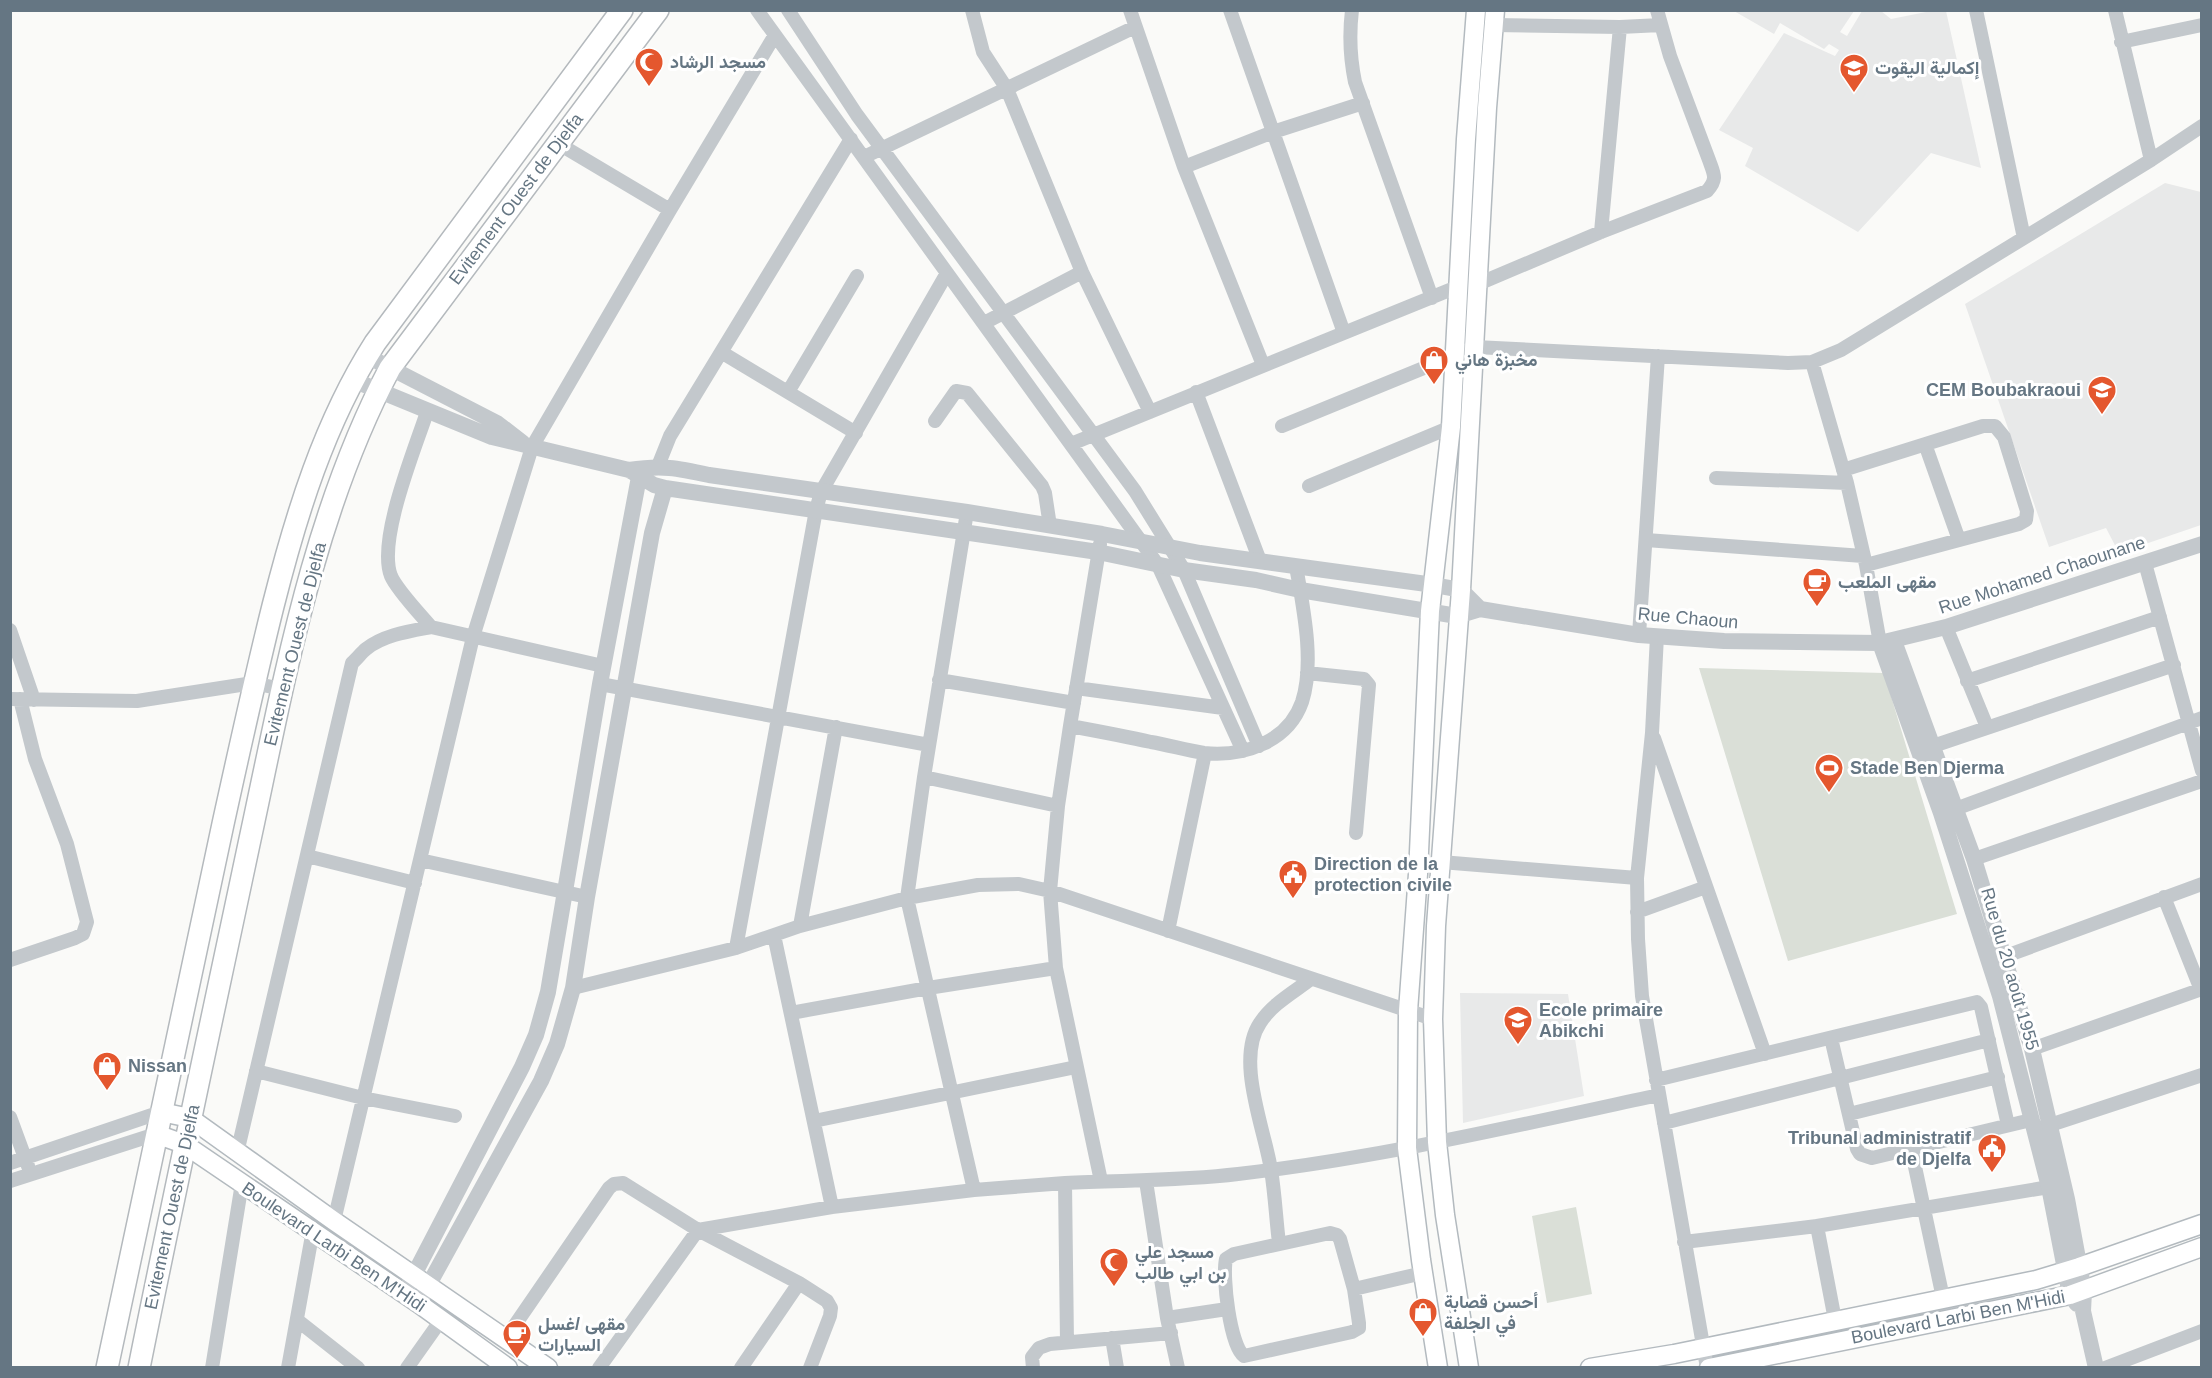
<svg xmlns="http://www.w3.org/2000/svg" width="2212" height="1378" font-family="Arial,Vazirmatn,sans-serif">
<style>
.built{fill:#e8e9e9}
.green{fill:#dadfd7}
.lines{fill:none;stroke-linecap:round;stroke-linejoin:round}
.secondary-casing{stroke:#b3babf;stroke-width:21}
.trunk-casing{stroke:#b4b9bd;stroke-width:24}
.minor{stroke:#c3c8cc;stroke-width:14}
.tertiary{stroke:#c3c8cc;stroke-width:16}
.secondary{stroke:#fff;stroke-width:18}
.trunk{stroke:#fff;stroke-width:21}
.labels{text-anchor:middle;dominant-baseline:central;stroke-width:6;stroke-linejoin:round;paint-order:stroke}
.poi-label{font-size:18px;font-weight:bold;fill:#657683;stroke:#fff;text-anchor:start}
.street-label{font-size:18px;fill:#657683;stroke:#fff}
</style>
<rect width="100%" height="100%" fill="#fafaf8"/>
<path class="built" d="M 1734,11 L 1854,11 L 1840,32 L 1847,36 L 1862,11 L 1881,11 L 1891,19 L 1931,11 L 1946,11 L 1981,168 L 1931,153 L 1858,232 L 1745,166 L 1753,148 L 1719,130 L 1784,33 L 1835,56 L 1839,50 L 1829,44 L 1824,49 L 1780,23 L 1774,34 Z
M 2165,183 L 2201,192 L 2201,525 L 2119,553 L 2106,528 L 2049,547 L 1965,304 Z
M 1460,993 L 1568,994 L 1584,1096 L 1463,1123 Z"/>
<path class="green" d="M 1699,668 L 1884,673 L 1957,914 L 1788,961 Z
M 1576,1207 L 1592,1294 L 1547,1303 L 1532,1216 Z"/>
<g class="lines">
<g class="secondary-casing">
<path id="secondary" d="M 161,1112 L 190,1118 L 334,1221 L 548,1368
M 156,1134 L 184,1144 L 418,1303 L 508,1368
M 1438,1368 L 1421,1260 L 1407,1148 L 1408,1011 L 1418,874 L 1430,611 L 1451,427 L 1466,139 L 1476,10
M 1469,1368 L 1445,1215 L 1437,1142 L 1433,1019 L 1436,926 L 1461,590 L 1487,108 L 1495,10
M 1590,1368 L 1674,1354 L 2036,1280 L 2079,1267 L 2202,1224
M 1709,1368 L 2070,1295 L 2202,1247"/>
</g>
<g class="trunk-casing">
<path id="trunk" d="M 107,1368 C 145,1186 184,1005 223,824 C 239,751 255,678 273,606 C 296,515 324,423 375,343 L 622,10
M 139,1368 C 174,1193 212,1019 249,844 C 284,682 312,516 390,368 L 658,10"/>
</g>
<path class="minor" d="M 757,10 L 1158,565 L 1243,751
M 788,10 L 857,115 L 1135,491 L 1184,570 L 1259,746
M 972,10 L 983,52 L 1007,89 L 1082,272 L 1150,412
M 1130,10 L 1184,167 L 1263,365
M 1230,10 L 1344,333
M 1352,10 C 1349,35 1350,58 1355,82 L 1432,298
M 1976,10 L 2024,238
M 2115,10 L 2151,160
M 1494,25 L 1620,27
M 2121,42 L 2202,25
M 559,144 L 670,210
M 864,157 L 1135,27
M 1184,167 L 1273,132 L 1363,103
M 1601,232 L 1620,27 L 1661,25
M 1478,284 L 1601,232 L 1707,191 C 1718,179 1714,174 1709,160 L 1670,56 L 1657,10
M 984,323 L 1082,272
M 721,352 L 856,433
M 1812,362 L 1847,483 L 1866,565 L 1880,643
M 788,392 L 857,276
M 1196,392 L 1260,561
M 427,412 C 415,449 377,540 391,576 C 397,590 420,614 431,627
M 935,421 L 956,391 L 967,393 L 1042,486 L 1045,493 L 1050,526
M 1282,426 L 1475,347 L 1788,363 L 1812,362 L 1841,350 L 2151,160 L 2202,126
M 1071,444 L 1457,287
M 1925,444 L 1959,540
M 658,466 L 670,436 L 851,139
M 1843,470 L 1983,426 L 1995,426 L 2004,437 L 2027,511 L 2026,520 L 2019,524 L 1866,565
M 1716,478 L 1847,483
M 1309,486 L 1451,427
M 967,512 L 924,777 L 907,898 L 974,1190
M 1646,540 L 1863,556
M 1100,544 L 1070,726 L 1058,806 L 1050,891 L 1056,968 L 1101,1181
M 2145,563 L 2202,771
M 1946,627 L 1987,727
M 10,630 L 34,700
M 1639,635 L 1658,356
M 1657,636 L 1652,733 L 1637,878 L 1638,939 L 1642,996 L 1707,1368
M 1307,673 L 1364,679 L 1369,685 L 1356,833
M 939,680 L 1074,703
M 1967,681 L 2160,617
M 600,684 L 929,745
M 1076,688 L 1223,708
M 10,699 L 137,701 L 253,683 L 282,689
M 1070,726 C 1097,731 1124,736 1151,742 C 1168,745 1186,750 1204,753 C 1244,757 1288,742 1302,702 C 1315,662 1303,607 1296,566
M 1654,738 L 1765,1054
M 1933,746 L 2174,665
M 924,777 L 1058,806
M 1947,812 L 2202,718
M 307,856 L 415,883
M 1974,859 L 2202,781
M 420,860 L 587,897
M 1441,862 L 1637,878
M 2164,897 L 2201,990
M 1637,912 L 1706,887
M 800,926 L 836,727
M 1168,931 L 1205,753
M 774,935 L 832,1207
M 736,948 L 816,510 L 821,492 L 947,273
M 10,960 L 75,938 L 83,934 L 87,922 L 67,844 L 35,759 L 20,699
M 1995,960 L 2202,884
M 573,988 L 736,948 L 800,926 L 907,898 L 978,885 L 1019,884 L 1050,891 L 1433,1019
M 791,1013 L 928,988 L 1056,968
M 1831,1038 L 1857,1149 L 1860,1154 L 1872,1158 L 2031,1120
M 2032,1049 L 2202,989
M 256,1071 L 363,1098 L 455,1116
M 1656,1080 L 1977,1002 L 1981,1007 L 2008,1125
M 1849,1114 L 1998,1077
M 10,1117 L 28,1166
M 814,1121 L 1076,1067
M 1664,1123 L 1989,1040
M 2041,1128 L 2202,1075
M 1911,1148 L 1943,1298
M 237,1153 L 352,663 C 357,659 361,653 366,649 C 383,635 410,631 431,627 L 603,666
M 10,1163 L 161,1112
M 10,1181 L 156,1134
M 1146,1181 L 1167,1318 L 1178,1368
M 1065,1183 C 1122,1180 1180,1181 1238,1174 C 1379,1158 1519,1125 1659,1095
M 334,1221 L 473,637 L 532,447 L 670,210 L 775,35
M 1817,1226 L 1835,1320
M 1684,1242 L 1817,1226 L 2049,1187
M 1279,1243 C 1276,1219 1275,1194 1271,1170 C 1265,1130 1235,1060 1260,1023 C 1272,1004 1294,992 1311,979
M 1354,1289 L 1359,1323 L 1359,1328 L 1352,1332 L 1244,1356 C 1230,1346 1222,1276 1226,1259 L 1234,1254 L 1330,1233 L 1337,1235 L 1340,1239 L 1354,1289 L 1423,1273
M 1167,1318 L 1227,1309
M 297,1320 L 358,1368
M 506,1338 L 609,1188 L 614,1184 L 623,1183 L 698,1230 L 799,1283 L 827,1301 L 831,1308 L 830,1316 L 810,1368
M 1112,1338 L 1117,1368
M 212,1368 L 242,1183
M 288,1368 L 313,1230
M 407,1368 L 441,1320
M 599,1368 L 698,1230 L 832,1207 L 974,1190 L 1065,1183 L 1067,1342
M 741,1368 L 799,1283
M 1033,1368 L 1032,1357 L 1039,1348 L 1050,1344 L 1171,1333
M 2105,1368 L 2202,1331"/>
<path class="tertiary" d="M 367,356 L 497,423 L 523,443
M 353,380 L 492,437 L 629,470 L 654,485 L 665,488 L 1098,552 L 1184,570 L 1256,580 L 1300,590 L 1457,616 L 1480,609 L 1639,635 L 1724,641 L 1880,643 L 1946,627 L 2202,544
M 629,470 C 662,465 677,468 709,475 L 967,512 L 1102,534 L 1200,553 L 1434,585 L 1461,590 L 1480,609
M 1894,641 L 1974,859 L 2032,1049 L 2067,1199 L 2084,1291 L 2083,1311 L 2096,1368
M 1880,643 L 1941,813 L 2000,996 L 2049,1187 L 2070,1295 L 2077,1304
M 404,1294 L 522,1067 L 536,1035 L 548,992 L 600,684 L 639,477
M 422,1297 L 541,1081 L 557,1044 L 573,988 L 587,897 L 652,533 L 665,488"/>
<use href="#secondary" class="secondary"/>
<use href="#trunk" class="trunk"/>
</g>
<defs>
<g id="mosque-pin" transform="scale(1.5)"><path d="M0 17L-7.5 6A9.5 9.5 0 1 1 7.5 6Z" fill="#e4572e" stroke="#fff"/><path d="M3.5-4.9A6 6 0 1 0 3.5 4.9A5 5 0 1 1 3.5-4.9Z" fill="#fff"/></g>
<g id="school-pin" transform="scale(1.5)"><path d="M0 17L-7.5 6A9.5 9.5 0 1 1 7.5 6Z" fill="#e4572e" stroke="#fff"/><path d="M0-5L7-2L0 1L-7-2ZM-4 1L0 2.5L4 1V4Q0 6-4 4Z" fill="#fff"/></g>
<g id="shop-pin" transform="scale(1.5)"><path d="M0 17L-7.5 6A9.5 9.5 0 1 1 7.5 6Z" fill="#e4572e" stroke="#fff"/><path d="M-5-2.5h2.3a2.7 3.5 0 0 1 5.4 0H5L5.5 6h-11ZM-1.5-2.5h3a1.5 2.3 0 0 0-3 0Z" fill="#fff"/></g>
<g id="cafe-pin" transform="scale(1.5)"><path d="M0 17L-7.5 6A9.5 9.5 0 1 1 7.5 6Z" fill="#e4572e" stroke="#fff"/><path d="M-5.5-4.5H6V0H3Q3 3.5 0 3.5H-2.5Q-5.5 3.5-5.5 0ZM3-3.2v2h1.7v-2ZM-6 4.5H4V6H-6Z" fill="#fff"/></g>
<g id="stadium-pin" transform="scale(1.5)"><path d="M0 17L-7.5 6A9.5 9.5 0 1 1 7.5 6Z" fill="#e4572e" stroke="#fff"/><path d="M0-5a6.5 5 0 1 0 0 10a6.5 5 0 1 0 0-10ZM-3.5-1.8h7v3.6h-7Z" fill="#fff"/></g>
<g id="civic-pin" transform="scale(1.5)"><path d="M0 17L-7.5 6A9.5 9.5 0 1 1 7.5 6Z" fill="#e4572e" stroke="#fff"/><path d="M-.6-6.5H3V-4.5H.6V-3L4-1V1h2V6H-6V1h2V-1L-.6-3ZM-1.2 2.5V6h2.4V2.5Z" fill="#fff"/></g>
</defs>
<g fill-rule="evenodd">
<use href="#mosque-pin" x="649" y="62"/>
<use href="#school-pin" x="1854" y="68"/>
<use href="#shop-pin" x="1434" y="360"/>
<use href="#school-pin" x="2102" y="390"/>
<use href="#cafe-pin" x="1817" y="582"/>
<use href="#stadium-pin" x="1829" y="768"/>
<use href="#civic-pin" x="1293" y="874"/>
<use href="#school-pin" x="1518" y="1020"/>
<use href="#shop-pin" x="107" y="1066"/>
<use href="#civic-pin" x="1992" y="1148"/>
<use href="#mosque-pin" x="1114" y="1262"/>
<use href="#shop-pin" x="1423" y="1312"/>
<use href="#cafe-pin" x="517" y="1334"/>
</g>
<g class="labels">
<g class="poi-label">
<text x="670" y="62">مسجد الرشاد</text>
<text x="1875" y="68">إكمالية اليقوت</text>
<text x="1455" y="360">مخبزة هاني</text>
<text x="2081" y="390" text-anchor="end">CEM Boubakraoui</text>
<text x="1838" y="582">مقهى الملعب</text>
<text x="1850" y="768">Stade Ben Djerma</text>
<text x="1314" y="864">Direction de la<tspan x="1314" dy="21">protection civile</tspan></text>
<text x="1539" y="1010">Ecole primaire<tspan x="1539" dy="21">Abikchi</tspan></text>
<text x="128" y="1066">Nissan</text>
<text x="1971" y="1138" text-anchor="end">Tribunal administratif<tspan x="1971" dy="21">de Djelfa</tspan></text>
<text x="1135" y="1252">مسجد علي<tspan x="1135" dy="21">بن ابي طالب</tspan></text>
<text x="1444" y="1302">أحسن قصابة<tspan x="1444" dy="21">في الجلفة</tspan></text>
<text x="538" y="1324">مقهى /غسل<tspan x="538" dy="21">السيارات</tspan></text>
</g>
<g class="street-label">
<text transform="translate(516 199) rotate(-53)">Evitement Ouest de Djelfa</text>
<text transform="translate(2042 575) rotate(-18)">Rue Mohamed Chaounane</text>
<text transform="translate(1688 618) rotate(5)">Rue Chaoun</text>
<text transform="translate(295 644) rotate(-76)">Evitement Ouest de Djelfa</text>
<text transform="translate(2010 969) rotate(74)">Rue du 20 août 1955</text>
<text transform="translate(172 1207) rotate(-78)">Evitement Ouest de Djelfa</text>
<text transform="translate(334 1247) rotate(34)">Boulevard Larbi Ben M'Hidi</text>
<text transform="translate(1958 1317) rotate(-11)">Boulevard Larbi Ben M'Hidi</text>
</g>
</g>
<rect width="2212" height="1378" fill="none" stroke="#657683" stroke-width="24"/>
</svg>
